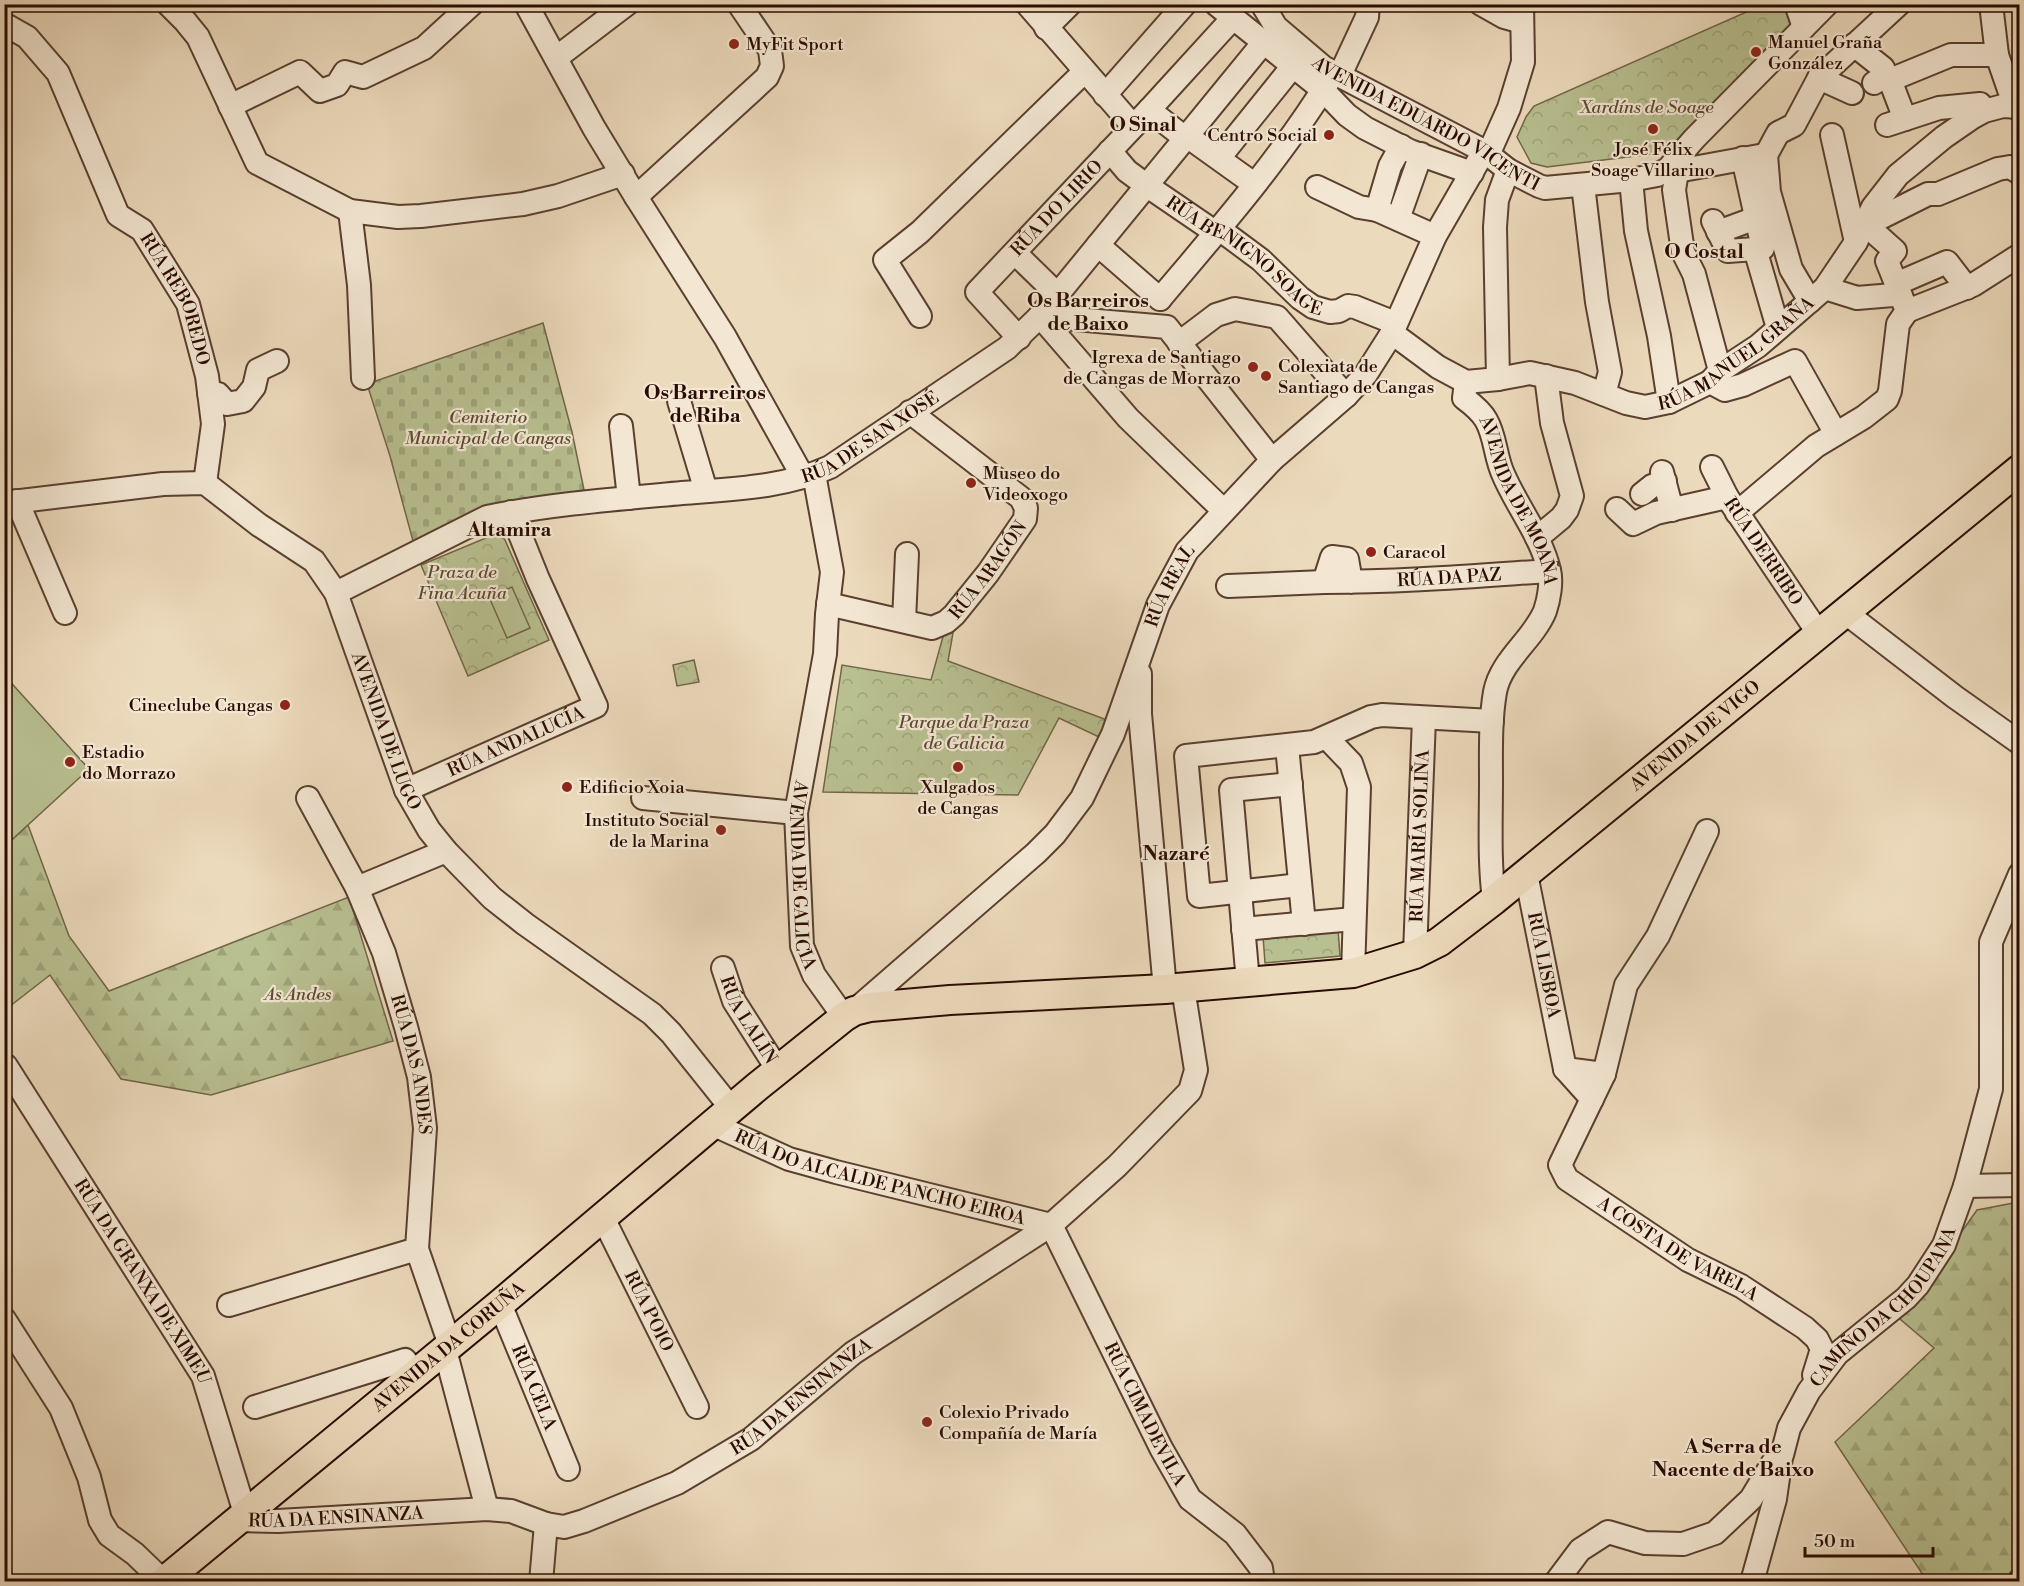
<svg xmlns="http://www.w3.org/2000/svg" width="2024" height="1586" font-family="'Libre Bodoni',serif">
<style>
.forest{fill:url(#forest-firs);stroke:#716548;stroke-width:1.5}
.cemetery{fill:url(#cemetery-stones);stroke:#716548;stroke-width:1.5}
.park{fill:url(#park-crowns);stroke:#716548;stroke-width:1.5}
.pitch{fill:#b8bf90;stroke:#716548;stroke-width:1.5}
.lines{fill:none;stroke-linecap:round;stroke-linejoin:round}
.minor-casing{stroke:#5a3f2f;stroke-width:26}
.major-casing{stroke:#2a0b00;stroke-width:32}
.minor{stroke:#f3e7d3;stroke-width:22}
.major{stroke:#ecdabc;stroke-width:28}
.poi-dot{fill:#8f2418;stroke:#f3e7d3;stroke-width:2}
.labels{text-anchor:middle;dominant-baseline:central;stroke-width:4.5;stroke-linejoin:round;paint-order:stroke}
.poi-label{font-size:18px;fill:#2a0b00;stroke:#f3e7d3;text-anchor:start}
.park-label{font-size:18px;font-style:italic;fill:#5c4a32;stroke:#f3e7d3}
.street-label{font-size:18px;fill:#2a0b00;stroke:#f3e7d3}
.neighbourhood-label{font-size:20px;font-weight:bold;fill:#2a0b00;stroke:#f3e7d3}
</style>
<defs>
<pattern id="forest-firs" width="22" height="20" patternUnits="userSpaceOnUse" patternTransform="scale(1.5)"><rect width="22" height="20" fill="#b8bf90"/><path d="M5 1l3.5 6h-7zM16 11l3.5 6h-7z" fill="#9ea37a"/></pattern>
<pattern id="cemetery-stones" width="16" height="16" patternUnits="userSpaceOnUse" patternTransform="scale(1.5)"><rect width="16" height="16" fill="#b8bf90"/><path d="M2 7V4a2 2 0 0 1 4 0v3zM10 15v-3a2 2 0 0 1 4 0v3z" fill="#9ea37a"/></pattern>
<pattern id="park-crowns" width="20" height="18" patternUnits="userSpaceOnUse" patternTransform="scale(1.5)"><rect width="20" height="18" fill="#b8bf90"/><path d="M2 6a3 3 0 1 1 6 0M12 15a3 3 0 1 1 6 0" fill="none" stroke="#9ea37a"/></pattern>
</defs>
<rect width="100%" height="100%" fill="#ecdabc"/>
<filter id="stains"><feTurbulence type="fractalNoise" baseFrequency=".00333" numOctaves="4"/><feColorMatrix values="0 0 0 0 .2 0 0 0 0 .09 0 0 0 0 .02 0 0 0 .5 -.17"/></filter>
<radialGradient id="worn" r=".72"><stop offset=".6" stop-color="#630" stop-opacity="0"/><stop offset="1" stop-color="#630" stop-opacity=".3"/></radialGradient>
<path class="forest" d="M 28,825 L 69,936 L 109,991 L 349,897 L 393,1041 L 211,1095 L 121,1079 L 50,975 L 5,1010 L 5,846 Z
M 2019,1202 L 2020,1531 L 2013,1581 L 1927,1581 L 1835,1442 L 1934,1348 L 1900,1319 L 1977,1210 Z"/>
<path class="cemetery" d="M 543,323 L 572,432 L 584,490 L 484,508 L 413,541 L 390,456 L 367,384 Z"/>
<path class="park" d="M 1780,6 L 1788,8 L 1796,24 L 1668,152 L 1547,167 L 1531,163 L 1517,137 L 1526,117 L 1534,106 L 1753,9 Z
M 493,535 L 501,536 L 505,540 L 549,640 L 468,676 L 421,565 Z
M 944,633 L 953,633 L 948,661 L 1107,720 L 1099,737 L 1059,718 L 1018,795 L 823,792 L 842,665 L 931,680 Z
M 694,660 L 699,682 L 677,686 L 673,665 Z
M 1338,929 L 1340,956 L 1265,963 L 1263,936 Z"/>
<path class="pitch" d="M 512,587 L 530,628 L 507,638 L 489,597 Z
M 5,676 L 89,769 L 5,846 Z"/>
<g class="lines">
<g class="minor-casing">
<g id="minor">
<path d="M 168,4 L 185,21 L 198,37 L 257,163 L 350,211 L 398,217 L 421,216 L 523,204 L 558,196 L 623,174"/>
<path d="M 526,4 L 594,128 L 636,197 L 725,337 L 803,477"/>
<path d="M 1027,4 L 1133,126"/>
<path d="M 1216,4 L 1323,90 L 1347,115 L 1365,128 L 1410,151 L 1472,173"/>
<path id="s1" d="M 1265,4 L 1264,7 L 1276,27 L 1323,67 L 1484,151 L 1508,170 L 1539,186 L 1545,188 L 1631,180 L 1657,175 L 1668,169 L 1694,139 L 1827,4"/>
<path d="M 1481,4 L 1504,17 L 1522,22"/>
<path d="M 1796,4 L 1804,27"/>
<path d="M 1991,4 L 1997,55 L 2015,107"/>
<path id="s2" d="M 4,24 L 27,37 L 58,73 L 118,215 L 142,230 L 188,304 L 207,376 L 213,424 L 205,483"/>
<path d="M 1046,28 L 1070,4"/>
<path d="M 1854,45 L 1883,68 L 1888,80"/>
<path d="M 556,58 L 627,4"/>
<path d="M 1340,75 L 1367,17 L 1368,4"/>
<path d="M 1819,78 L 1852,93"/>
<path d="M 1890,80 L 1905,119"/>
<path d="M 1874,83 L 1883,77 L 1890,80 L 1951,55 L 1997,55"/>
<path d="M 1105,95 L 1185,4"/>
<path d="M 230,106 L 300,72 L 320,91 L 337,85 L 345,72 L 363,77 L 424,48 L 472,4"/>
<path d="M 1149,110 L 1185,138"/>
<path d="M 1887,125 L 1939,108 L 1980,104 L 1984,111"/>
<path d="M 1832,135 L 1856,242"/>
<path d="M 1187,136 L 1254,184"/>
<path id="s3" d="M 1110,151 L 1127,171 L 1146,185 L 1209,228 L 1226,234 L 1261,260 L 1300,298 L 1313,307 L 1330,312 L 1339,311 L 1348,306 L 1355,307 L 1395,323"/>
<path d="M 1488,155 L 1509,108 L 1523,62 L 1522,4"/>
<path d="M 1766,155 L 1778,133 L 1794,125 L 1819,78 L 1899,4"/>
<path d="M 1766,155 L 1769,192 L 1791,269 L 1810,301"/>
<path d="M 1219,158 L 1293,66"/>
<path d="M 1743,158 L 1763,248 L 1755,249 L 1778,328"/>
<path d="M 1675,161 L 1677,171 L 1674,190 L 1683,252 L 1694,274 L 1720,371"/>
<path d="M 1677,171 L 1759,156"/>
<path d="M 1631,180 L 1636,231 L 1659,336 L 1669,402"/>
<path d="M 1583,185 L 1597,302 L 1610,372 L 1604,394"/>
<path d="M 1317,187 L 1359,207 L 1377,210 L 1435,236"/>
<path d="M 636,197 L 767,77 L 772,66 L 770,50 L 739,4"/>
<path d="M 1377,210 L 1390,166 L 1401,146"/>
<path d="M 350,211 L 359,285 L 363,378"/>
<path d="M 1398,219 L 1421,154"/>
<path d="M 1713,221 L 1728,251 L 1755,249"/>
<path d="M 1866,225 L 1928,194 L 1938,194 L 1998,169 L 2010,167 L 2020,173"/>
<path d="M 1866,225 L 1895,251 L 1887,261 L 1901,296"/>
<path d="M 1718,232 L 1756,218"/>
<path d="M 1098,245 L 1160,299"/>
<path d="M 1015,253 L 1057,294"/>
<path d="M 1896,284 L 1947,262 L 1967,288"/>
<path d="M 1825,288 L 1857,298 L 1893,295 L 1901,296 L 1907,311 L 1973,285 L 2020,255"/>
<path d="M 1160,299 C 1219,229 1281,158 1329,80"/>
<path d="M 920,316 L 885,260 L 920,232 L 1084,72"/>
<path d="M 1040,316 L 1167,327 L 1272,460"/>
<path d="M 1040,316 L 1128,418 L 1224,511"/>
<path id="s4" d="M 1392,333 L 1438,367 L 1466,382 L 1498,379 L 1530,373 L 1575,383 L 1626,403 L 1645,407 L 1669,402 L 1710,382 L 1720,371 L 1758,346 L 1825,288 L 1856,242 L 1873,207 L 1898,175 L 1944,137 L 1973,117 L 1984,111 L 2003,106 L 2020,107"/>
<path id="s5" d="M 1019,338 L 977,292 L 1149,110 L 1233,18"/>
<path d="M 1179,343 L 1216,315 L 1235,309 L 1277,317 L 1346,396"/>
<path d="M 1498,379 L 1495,227 L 1497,200 L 1508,170"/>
<path id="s6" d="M 1466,382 L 1464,398 C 1472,404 1481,411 1486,420 C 1496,437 1495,458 1504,476 C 1518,508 1541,536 1549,570 C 1552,582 1549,599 1545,611 C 1533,640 1501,660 1495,692 C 1490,721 1491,752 1491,782 C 1491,822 1489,861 1494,900"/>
<path d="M 1710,382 L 1725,390 L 1743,385 L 1795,361 L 1836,434"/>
<path d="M 209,393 L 218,394 L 227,404 L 243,401 L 254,387 L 258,370 L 277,361"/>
<path d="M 679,401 L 706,491"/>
<path d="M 621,426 L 629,498"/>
<path id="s7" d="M 1712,467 L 1727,497 L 1819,634"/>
<path d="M 1662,472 L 1672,510"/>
<path id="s8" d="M 814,474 L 832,572 L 827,614 L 825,654 L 796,813 L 802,946 L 814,975 L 844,1017"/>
<path d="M 1642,494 L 1652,486 L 1665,481"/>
<path d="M 17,501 L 65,613"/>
<path id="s9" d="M 4,503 L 163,484 L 205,483 L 259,525 L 314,561 L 336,593 L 406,790 L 429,830 L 446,851 L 492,898 L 525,924 L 652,1014 L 671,1033 L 731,1108"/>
<path d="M 1617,509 L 1633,524 L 1656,513 L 1727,497"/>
<path d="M 1737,513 L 1816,446 L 1864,417 L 1887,399 L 1890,391 L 1898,324 L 1907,311"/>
<path d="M 1537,538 L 1561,518 L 1567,510 L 1572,496 L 1552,423 L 1546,376"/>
<path id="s10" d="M 1351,582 L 1347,559 L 1332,557 L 1324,582 C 1400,582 1474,576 1549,571"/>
<path d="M 1228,586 L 1324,582"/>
<path id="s11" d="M 336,593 L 487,517 C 551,504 617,499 682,493 C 731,489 784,488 830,467 L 1007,348 L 1040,316 L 1264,42"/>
<path id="s12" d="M 828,604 L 932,628 L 946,622 L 954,615 L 988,573 L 1025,519 L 1026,508 L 1021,498 L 910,412"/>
<path d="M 1846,613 L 1955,697 L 2020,743"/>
<path d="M 904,621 L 907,554"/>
<path d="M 1140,674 L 1140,714 L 1165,989"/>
<path d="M 1327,738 L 1351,763 L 1359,787 L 1353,973"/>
<path d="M 1287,746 L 1304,924"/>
<path id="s13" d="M 406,790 L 596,706 L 538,579 L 511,512"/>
<path id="s14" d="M 308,798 L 357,888 L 384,953 L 406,1027 L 419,1077 L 425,1128 L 417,1249 L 450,1345"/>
<path d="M 643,798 L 796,813"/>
<path id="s15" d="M 1707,831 L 1658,936 L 1626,985 L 1604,1074 L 1560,1165 L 1567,1179 L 1688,1260 L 1741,1286 L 1805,1328 L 1817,1339 L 1822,1349 L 1814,1375"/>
<path id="s16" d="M 1526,874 L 1565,1069"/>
<path d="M 1300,885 L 1199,896 L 1186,756 L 1314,742 L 1371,717 L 1382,715 L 1492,721"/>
<path d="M 357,888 L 446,851"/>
<path d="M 1243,929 L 1354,919"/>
<path id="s17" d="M 1415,954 L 1424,718"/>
<path id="s18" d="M 723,968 L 734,1001 L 778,1070"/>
<path d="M 1248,982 L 1231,790 L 1291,784"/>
<path id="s19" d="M 854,1011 L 1036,853 L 1055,834 L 1082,798 L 1113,734 L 1158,605 L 1187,551 L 1272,460 L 1346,396 L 1366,374 L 1392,333 L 1435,236 L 1484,151"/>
<path id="s20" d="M 6,1066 L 203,1376 L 245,1513"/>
<path d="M 1592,1099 L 1565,1069 L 1604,1074"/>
<path id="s21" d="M 712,1124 L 789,1159 L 836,1172 L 1051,1225 L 1161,1448 L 1190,1499 L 1235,1534 L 1261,1568 L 1263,1582"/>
<path d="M 1965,1186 L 2020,1185"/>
<path id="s22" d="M 602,1216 L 697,1407"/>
<path id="s23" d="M 500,1304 L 568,1469"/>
<path d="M 229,1305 L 417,1249"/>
<path d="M 4,1319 L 61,1408 L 89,1477 L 100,1520 L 109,1535 L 135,1554 L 163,1581"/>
<path d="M 445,1350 L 487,1509"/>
<path d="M 255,1407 L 405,1360 L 416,1373"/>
<path id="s24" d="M 237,1520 L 278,1521 L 487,1509 L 511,1511 L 546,1524 L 564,1527 L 584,1521 L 677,1483 L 751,1439 L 853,1353 L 1051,1225 L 1117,1166 L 1190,1091 L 1196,1070 L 1183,988"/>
<path d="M 541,1582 L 546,1524"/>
<path id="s25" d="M 1556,1582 L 1580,1550 L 1608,1532 L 1645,1543 L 1683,1544 L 1715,1533 L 1751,1499 L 1774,1461 L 1782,1455 L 1789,1428 L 1809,1391 L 1837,1354 L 1906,1298 L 1918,1285 L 1944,1245 L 1965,1186 L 1991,1089 L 1991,942 L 2020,874"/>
<path d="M 1752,1582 L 1775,1499 L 1781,1457"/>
<path d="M 2019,1582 L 2020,1580"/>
</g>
</g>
<g class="major-casing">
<g id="major">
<path id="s26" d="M 163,1582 L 500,1304 L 758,1086 L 844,1017 L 854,1011 L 870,1007 L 950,1000 L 1165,989 L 1353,973 L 1415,954 L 1439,942 L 1494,900 L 2020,469"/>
</g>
</g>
<use href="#minor" class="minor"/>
<use href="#major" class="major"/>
</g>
<g class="poi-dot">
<circle cx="734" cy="44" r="6"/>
<circle cx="1756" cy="52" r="6"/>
<circle cx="1653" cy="129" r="6"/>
<circle cx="1329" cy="135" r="6"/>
<circle cx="1253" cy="367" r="6"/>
<circle cx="1266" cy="376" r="6"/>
<circle cx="971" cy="483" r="6"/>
<circle cx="1371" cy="552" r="6"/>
<circle cx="285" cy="705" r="6"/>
<circle cx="70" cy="762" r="6"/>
<circle cx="958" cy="767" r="6"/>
<circle cx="567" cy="787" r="6"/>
<circle cx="721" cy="830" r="6"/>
<circle cx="927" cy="1422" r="6"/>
</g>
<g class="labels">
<g class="poi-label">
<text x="1768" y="42">Manuel Graña<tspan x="1768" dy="21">González</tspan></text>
<text x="746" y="44">MyFit Sport</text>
<text x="1317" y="135" text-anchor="end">Centro Social</text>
<text x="1653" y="149" text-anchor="middle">José Félix<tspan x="1653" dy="21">Soage Villarino</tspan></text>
<text x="1241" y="357" text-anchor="end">Igrexa de Santiago<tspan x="1241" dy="21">de Cangas de Morrazo</tspan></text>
<text x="1278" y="366">Colexiata de<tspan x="1278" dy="21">Santiago de Cangas</tspan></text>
<text x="983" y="473">Museo do<tspan x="983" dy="21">Videoxogo</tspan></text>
<text x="1383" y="552">Caracol</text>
<text x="273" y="705" text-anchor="end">Cineclube Cangas</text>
<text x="82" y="752">Estadio<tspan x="82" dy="21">do Morrazo</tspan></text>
<text x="579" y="787">Edificio Xoia</text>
<text x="958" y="787" text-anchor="middle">Xulgados<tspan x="958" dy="21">de Cangas</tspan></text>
<text x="709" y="820" text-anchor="end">Instituto Social<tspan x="709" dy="21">de la Marina</tspan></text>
<text x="939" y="1412">Colexio Privado<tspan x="939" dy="21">Compañía de María</tspan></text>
</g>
<g class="park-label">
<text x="1647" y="107">Xardíns de Soage</text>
<text x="488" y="417">Cemiterio<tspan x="488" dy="21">Municipal de Cangas</tspan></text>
<text x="462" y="572">Praza de<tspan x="462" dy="21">Fina Acuña</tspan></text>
<text x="964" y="722">Parque da Praza<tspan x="964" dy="21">de Galicia</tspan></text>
<text x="298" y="994">As Andes</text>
</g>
<g class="street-label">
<text stroke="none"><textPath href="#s1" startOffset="206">AVENIDA EDUARDO VICENTI</textPath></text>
<text stroke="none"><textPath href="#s5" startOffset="178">RÚA DO LIRIO</textPath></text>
<text stroke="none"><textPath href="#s3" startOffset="172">RÚA BENIGNO SOAGE</textPath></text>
<text stroke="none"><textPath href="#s2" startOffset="334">RÚA REBOREDO</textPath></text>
<text stroke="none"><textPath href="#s4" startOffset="381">RÚA MANUEL GRAÑA</textPath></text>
<text stroke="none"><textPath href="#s11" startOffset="566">RÚA DE SAN XOSÉ</textPath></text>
<text stroke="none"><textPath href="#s6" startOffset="135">AVENIDA DE MOAÑA</textPath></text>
<text stroke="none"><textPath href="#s7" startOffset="99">RÚA DERRIBO</textPath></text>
<text stroke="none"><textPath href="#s12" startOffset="189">RÚA ARAGÓN</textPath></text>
<text stroke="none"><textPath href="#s10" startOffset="190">RÚA DA PAZ</textPath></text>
<text stroke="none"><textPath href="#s19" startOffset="543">RÚA REAL</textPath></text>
<text stroke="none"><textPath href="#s9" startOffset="522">AVENIDA DE LUGO</textPath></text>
<text stroke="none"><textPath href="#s26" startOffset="1818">AVENIDA DE VIGO</textPath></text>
<text stroke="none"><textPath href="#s13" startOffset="120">RÚA ANDALUCÍA</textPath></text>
<text stroke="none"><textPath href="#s17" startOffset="118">RÚA MARÍA SOLIÑA</textPath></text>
<text stroke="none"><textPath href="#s8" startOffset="406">AVENIDA DE GALICIA</textPath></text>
<text stroke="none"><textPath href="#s16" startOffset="93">RÚA LISBOA</textPath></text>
<text stroke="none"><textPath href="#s18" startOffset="58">RÚA LALÍN</textPath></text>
<text stroke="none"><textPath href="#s14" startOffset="288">RÚA DAS ANDES</textPath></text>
<text stroke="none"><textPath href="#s21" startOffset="177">RÚA DO ALCALDE PANCHO EIROA</textPath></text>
<text stroke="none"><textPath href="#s15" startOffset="514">A COSTA DE VARELA</textPath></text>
<text stroke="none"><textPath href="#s20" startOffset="255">RÚA DA GRANXA DE XIMEU</textPath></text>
<text stroke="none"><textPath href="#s25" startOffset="471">CAMIÑO DA CHOUPANA</textPath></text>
<text stroke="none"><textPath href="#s22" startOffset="106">RÚA POIO</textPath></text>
<text stroke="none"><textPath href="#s26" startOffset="370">AVENIDA DA CORUÑA</textPath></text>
<text stroke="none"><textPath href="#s23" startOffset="90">RÚA CELA</textPath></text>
<text stroke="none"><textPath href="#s24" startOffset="603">RÚA DA ENSINANZA</textPath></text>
<text stroke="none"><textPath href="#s21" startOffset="566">RÚA CIMADEVILA</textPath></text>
<text stroke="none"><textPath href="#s24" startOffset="99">RÚA DA ENSINANZA</textPath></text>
</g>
<g class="neighbourhood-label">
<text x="1143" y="125">O Sinal</text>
<text x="1704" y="252">O Costal</text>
<text x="1088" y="301">Os Barreiros<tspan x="1088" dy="23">de Baixo</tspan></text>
<text x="705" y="393">Os Barreiros<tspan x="705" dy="23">de Riba</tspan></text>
<text x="509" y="530">Altamira</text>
<text x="1176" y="854">Nazaré</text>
<text x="1733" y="1447">A Serra de<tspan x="1733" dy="23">Nacente de Baixo</tspan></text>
</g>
</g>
<rect width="2024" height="1586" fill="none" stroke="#ecdabc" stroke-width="24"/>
<rect x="6" y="6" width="2012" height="1574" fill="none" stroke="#2a0b00" stroke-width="3"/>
<rect x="12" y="12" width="2000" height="1562" fill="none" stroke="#2a0b00" stroke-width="1.5"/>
<path d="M1805 1547v9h128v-9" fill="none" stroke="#2a0b00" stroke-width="3"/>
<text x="1814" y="1547" font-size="18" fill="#2a0b00" stroke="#f3e7d3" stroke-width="4.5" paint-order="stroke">50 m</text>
<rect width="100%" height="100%" filter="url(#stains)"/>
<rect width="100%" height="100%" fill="url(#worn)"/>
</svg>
